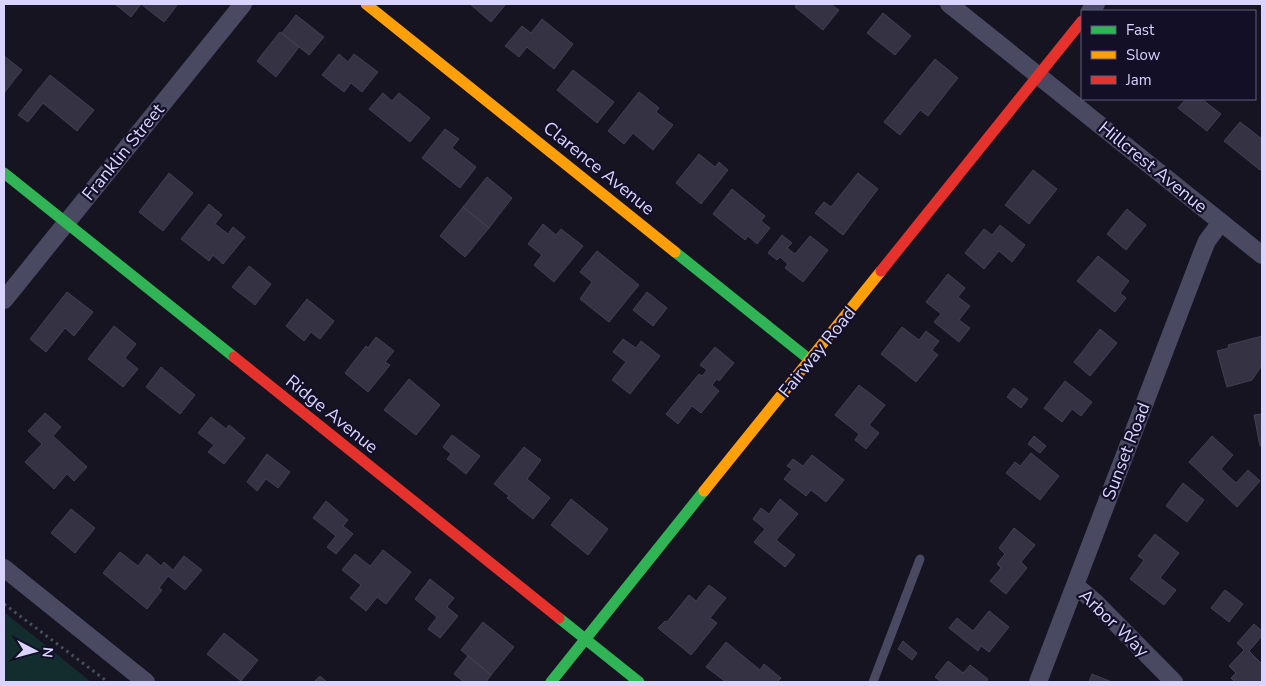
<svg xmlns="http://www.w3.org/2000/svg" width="1266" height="686" font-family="'Nunito Sans',sans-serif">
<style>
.green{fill:#132c2d}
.building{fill:#343243;stroke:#433f54}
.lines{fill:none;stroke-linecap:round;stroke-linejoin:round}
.path{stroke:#44505f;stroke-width:3;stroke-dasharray:2.5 4;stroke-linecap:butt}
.lane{stroke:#4a4962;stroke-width:9}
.street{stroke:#4a4962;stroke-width:18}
.fast{stroke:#30b455;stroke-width:11}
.slow{stroke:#ff9f0a;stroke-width:11}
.jam{stroke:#e5322d;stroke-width:11}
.labels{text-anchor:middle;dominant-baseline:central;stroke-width:4.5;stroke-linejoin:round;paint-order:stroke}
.street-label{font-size:18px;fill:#d9d4ff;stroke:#130f26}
</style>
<rect width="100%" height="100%" fill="#161421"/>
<path class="green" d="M 4,612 L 80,673 L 91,682 L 4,682 Z"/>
<path class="building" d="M 115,4 L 178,4 L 164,22 L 141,4 L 131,17 Z
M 470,4 L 506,4 L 491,22 Z
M 797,4 L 830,4 L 839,10 L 823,30 L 795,7 Z
M 883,13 L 911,36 L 895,55 L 867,33 Z
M 296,15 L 324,37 L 309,55 L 282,33 Z
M 542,19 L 573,44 L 554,69 L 527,47 L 519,57 L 505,46 L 522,26 L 531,33 Z
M 280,32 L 299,47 L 276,77 L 257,61 Z
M 339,54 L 348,62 L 354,54 L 378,72 L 362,92 L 351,83 L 344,92 L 322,75 Z
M 4,56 L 22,70 L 4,93 Z
M 935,59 L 958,78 L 928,116 L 920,110 L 900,135 L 884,122 Z
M 573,70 L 614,102 L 597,123 L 557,90 Z
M 50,75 L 94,110 L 77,131 L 43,103 L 28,122 L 18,115 Z
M 639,92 L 659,108 L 656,112 L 673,125 L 653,150 L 633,133 L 624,144 L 608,131 Z
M 383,93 L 392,101 L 399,93 L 430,118 L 410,142 L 369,109 Z
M 1186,99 L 1204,99 L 1203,100 L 1221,114 L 1207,131 L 1178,108 Z
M 1240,122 L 1262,139 L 1262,168 L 1260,170 L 1224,141 Z
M 445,129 L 459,139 L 452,148 L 476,167 L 460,188 L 422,158 Z
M 699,154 L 715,167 L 719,162 L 728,170 L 701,204 L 676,183 Z
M 1033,170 L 1057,189 L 1029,224 L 1005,205 Z
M 169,173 L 193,193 L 163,231 L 139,212 Z
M 858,173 L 878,189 L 843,235 L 815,213 L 824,202 L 831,207 Z
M 487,177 L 512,198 L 489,228 L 463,207 Z
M 732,189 L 765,216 L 761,221 L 770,228 L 757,244 L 748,236 L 745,240 L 713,214 Z
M 209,204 L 222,215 L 215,224 L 228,234 L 233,227 L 245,237 L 223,264 L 213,255 L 209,261 L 181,239 Z
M 463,207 L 489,228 L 465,257 L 440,236 Z
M 1127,209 L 1146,225 L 1126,250 L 1107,234 Z
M 543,224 L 556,235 L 561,229 L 583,246 L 554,282 L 534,265 L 542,255 L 528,244 Z
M 1000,225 L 1025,245 L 1012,262 L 999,251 L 984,269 L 965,253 L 984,229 L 992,235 Z
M 782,235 L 792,243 L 787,248 L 795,254 L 810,236 L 828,250 L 803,282 L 785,268 L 788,264 L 780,257 L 777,260 L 768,253 Z
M 597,251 L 639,285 L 609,322 L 580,299 L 592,282 L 580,272 Z
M 1098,256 L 1129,281 L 1120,293 L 1126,298 L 1115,312 L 1077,281 Z
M 249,266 L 271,284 L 255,305 L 232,287 Z
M 948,274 L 965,288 L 958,297 L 970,306 L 959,320 L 970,328 L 959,342 L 934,322 L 941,314 L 926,302 Z
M 67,292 L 93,312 L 74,336 L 65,328 L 46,352 L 30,339 Z
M 647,292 L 667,308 L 653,326 L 633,310 Z
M 307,299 L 334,321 L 320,339 L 311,332 L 304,341 L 286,326 Z
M 114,326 L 136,344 L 125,358 L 138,369 L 123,387 L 88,359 Z
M 902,327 L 919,340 L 926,331 L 939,341 L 932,350 L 938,355 L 916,382 L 881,354 Z
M 1100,329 L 1117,343 L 1090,376 L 1074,362 Z
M 1262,336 L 1262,365 L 1252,380 L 1227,387 L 1217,351 L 1229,348 L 1228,345 Z
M 376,337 L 394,351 L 385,362 L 390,365 L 368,392 L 345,373 L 366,346 L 368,348 Z
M 623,339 L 636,348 L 641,341 L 660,356 L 630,394 L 612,380 L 626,362 L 613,352 Z
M 715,347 L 734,363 L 719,381 L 717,379 L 712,385 L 719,391 L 701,413 L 692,406 L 678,424 L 666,414 L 699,374 L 702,376 L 707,370 L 700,365 Z
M 161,367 L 195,395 L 180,414 L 146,387 Z
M 409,379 L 440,405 L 416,435 L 384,410 Z
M 1065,381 L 1092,402 L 1081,416 L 1072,409 L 1062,422 L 1044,408 Z
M 859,385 L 885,405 L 869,425 L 879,433 L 866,449 L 855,440 L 859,434 L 835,415 Z
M 1014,388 L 1028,399 L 1021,408 L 1007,397 Z
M 45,413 L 61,427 L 53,436 L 87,467 L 74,481 L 67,474 L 54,489 L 25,462 L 42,444 L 28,431 Z
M 1262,414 L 1262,445 L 1260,446 L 1254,415 Z
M 211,417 L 226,429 L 229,425 L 245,438 L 224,464 L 208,452 L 214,445 L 198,433 Z
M 452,435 L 480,456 L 466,474 L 447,459 L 451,454 L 443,447 Z
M 1034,436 L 1046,446 L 1040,453 L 1028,444 Z
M 1212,436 L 1233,455 L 1221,469 L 1236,483 L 1248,470 L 1260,481 L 1237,507 L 1189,462 Z
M 524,447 L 541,460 L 527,479 L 550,498 L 533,519 L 507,498 L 509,496 L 494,484 Z
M 1031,453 L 1059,476 L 1040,500 L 1006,473 L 1015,462 L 1020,466 Z
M 267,454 L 290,472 L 278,488 L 266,479 L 257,491 L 247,482 Z
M 812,455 L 844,480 L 826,502 L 811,490 L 806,496 L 784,479 L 792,469 L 787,466 L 793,459 L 803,466 Z
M 1183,483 L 1204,500 L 1187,522 L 1166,506 Z
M 571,499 L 608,529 L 588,555 L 551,525 Z
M 780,499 L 798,514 L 776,540 L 795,555 L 785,567 L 754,542 L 765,529 L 753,519 L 761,508 L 769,514 Z
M 326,501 L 348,520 L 343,526 L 353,534 L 336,554 L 327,547 L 336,536 L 313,518 Z
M 71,509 L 95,528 L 75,553 L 51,533 Z
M 1014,528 L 1035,545 L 1021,562 L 1027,568 L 1006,594 L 990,581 L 1001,568 L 997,564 L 1005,554 L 999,548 Z
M 1155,534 L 1179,553 L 1160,578 L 1176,590 L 1164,605 L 1130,579 L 1144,560 L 1138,556 Z
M 383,550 L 411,572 L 386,604 L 377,597 L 366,611 L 350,598 L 361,585 L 342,570 L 355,554 L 370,566 Z
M 120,552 L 138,566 L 147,554 L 161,566 L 164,562 L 173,570 L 184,556 L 202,570 L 185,590 L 168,576 L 159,588 L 162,590 L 147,609 L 103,573 Z
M 430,579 L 454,598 L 447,607 L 458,616 L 440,638 L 428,629 L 437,617 L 415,599 Z
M 709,585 L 726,598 L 710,618 L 717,623 L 691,655 L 658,628 L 665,621 L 667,622 L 689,595 L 696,601 Z
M 1225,590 L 1243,604 L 1229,622 L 1211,608 Z
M 989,611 L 1009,627 L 989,652 L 981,646 L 978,651 L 949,628 L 957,618 L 973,631 Z
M 483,622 L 514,647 L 491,675 L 461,650 Z
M 1254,624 L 1262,631 L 1262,636 L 1249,651 L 1262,664 L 1262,682 L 1235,682 L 1231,678 L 1236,673 L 1229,666 L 1244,650 L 1237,643 Z
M 224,633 L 258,660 L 241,681 L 207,654 Z
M 903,641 L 917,653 L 912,660 L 898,649 Z
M 726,642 L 760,670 L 764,664 L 781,678 L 777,682 L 726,682 L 706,667 Z
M 468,656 L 491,675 L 486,682 L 464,682 L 454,674 Z
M 948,661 L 963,673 L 970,665 L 988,679 L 986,682 L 941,682 L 935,677 Z
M 1092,674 L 1112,682 L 1089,682 Z
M 320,676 L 327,682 L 314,682 Z"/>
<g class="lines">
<path class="path" d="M 4,604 L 108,682"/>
<path class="lane" d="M 873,682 L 920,559"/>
<path class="street" d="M 949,4 L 1262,255
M 1090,11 L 1096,4
M 4,300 L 243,4
M 4,568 L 146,682
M 1075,585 L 1095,602 L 1174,682
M 1038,682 L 1202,253 L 1207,241 L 1221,222"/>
<path class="fast" d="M 4,173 L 234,357
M 675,252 L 810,360
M 559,618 L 639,682
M 551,682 L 704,491"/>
<path class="slow" d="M 366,4 L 675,252
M 704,491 L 881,271"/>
<path class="jam" d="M 881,271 L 1082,21
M 234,357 L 559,618"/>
</g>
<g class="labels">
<g class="street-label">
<text transform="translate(123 152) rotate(-51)">Franklin Street</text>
<text transform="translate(1153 167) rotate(39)">Hillcrest Avenue</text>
<text transform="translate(599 168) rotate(39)">Clarence Avenue</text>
<text transform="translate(817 352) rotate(-51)">Fairway Road</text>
<text transform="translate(332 414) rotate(39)">Ridge Avenue</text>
<text transform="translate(1126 451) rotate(-69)">Sunset Road</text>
<text transform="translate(1114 623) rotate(44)">Arbor Way</text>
</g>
</g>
<rect width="1266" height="686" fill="none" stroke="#d9d4ff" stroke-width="10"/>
<rect x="1081" y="10" width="175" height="90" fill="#130f26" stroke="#625e7d"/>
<rect x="1091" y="26" width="25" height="8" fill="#30b455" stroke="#625e7d"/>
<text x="1126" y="35" font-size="15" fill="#d9d4ff">Fast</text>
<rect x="1091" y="51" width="25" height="8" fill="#ff9f0a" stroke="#625e7d"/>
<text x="1126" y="60" font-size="15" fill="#d9d4ff">Slow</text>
<rect x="1091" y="76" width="25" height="8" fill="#e5322d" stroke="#625e7d"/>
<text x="1126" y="85" font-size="15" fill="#d9d4ff">Jam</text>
<g transform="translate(35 651) rotate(96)" stroke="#130f26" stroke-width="4" paint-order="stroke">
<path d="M0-4L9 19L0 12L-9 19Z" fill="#d9d4ff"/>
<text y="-8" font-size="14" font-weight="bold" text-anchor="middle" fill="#d9d4ff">N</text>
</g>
</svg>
